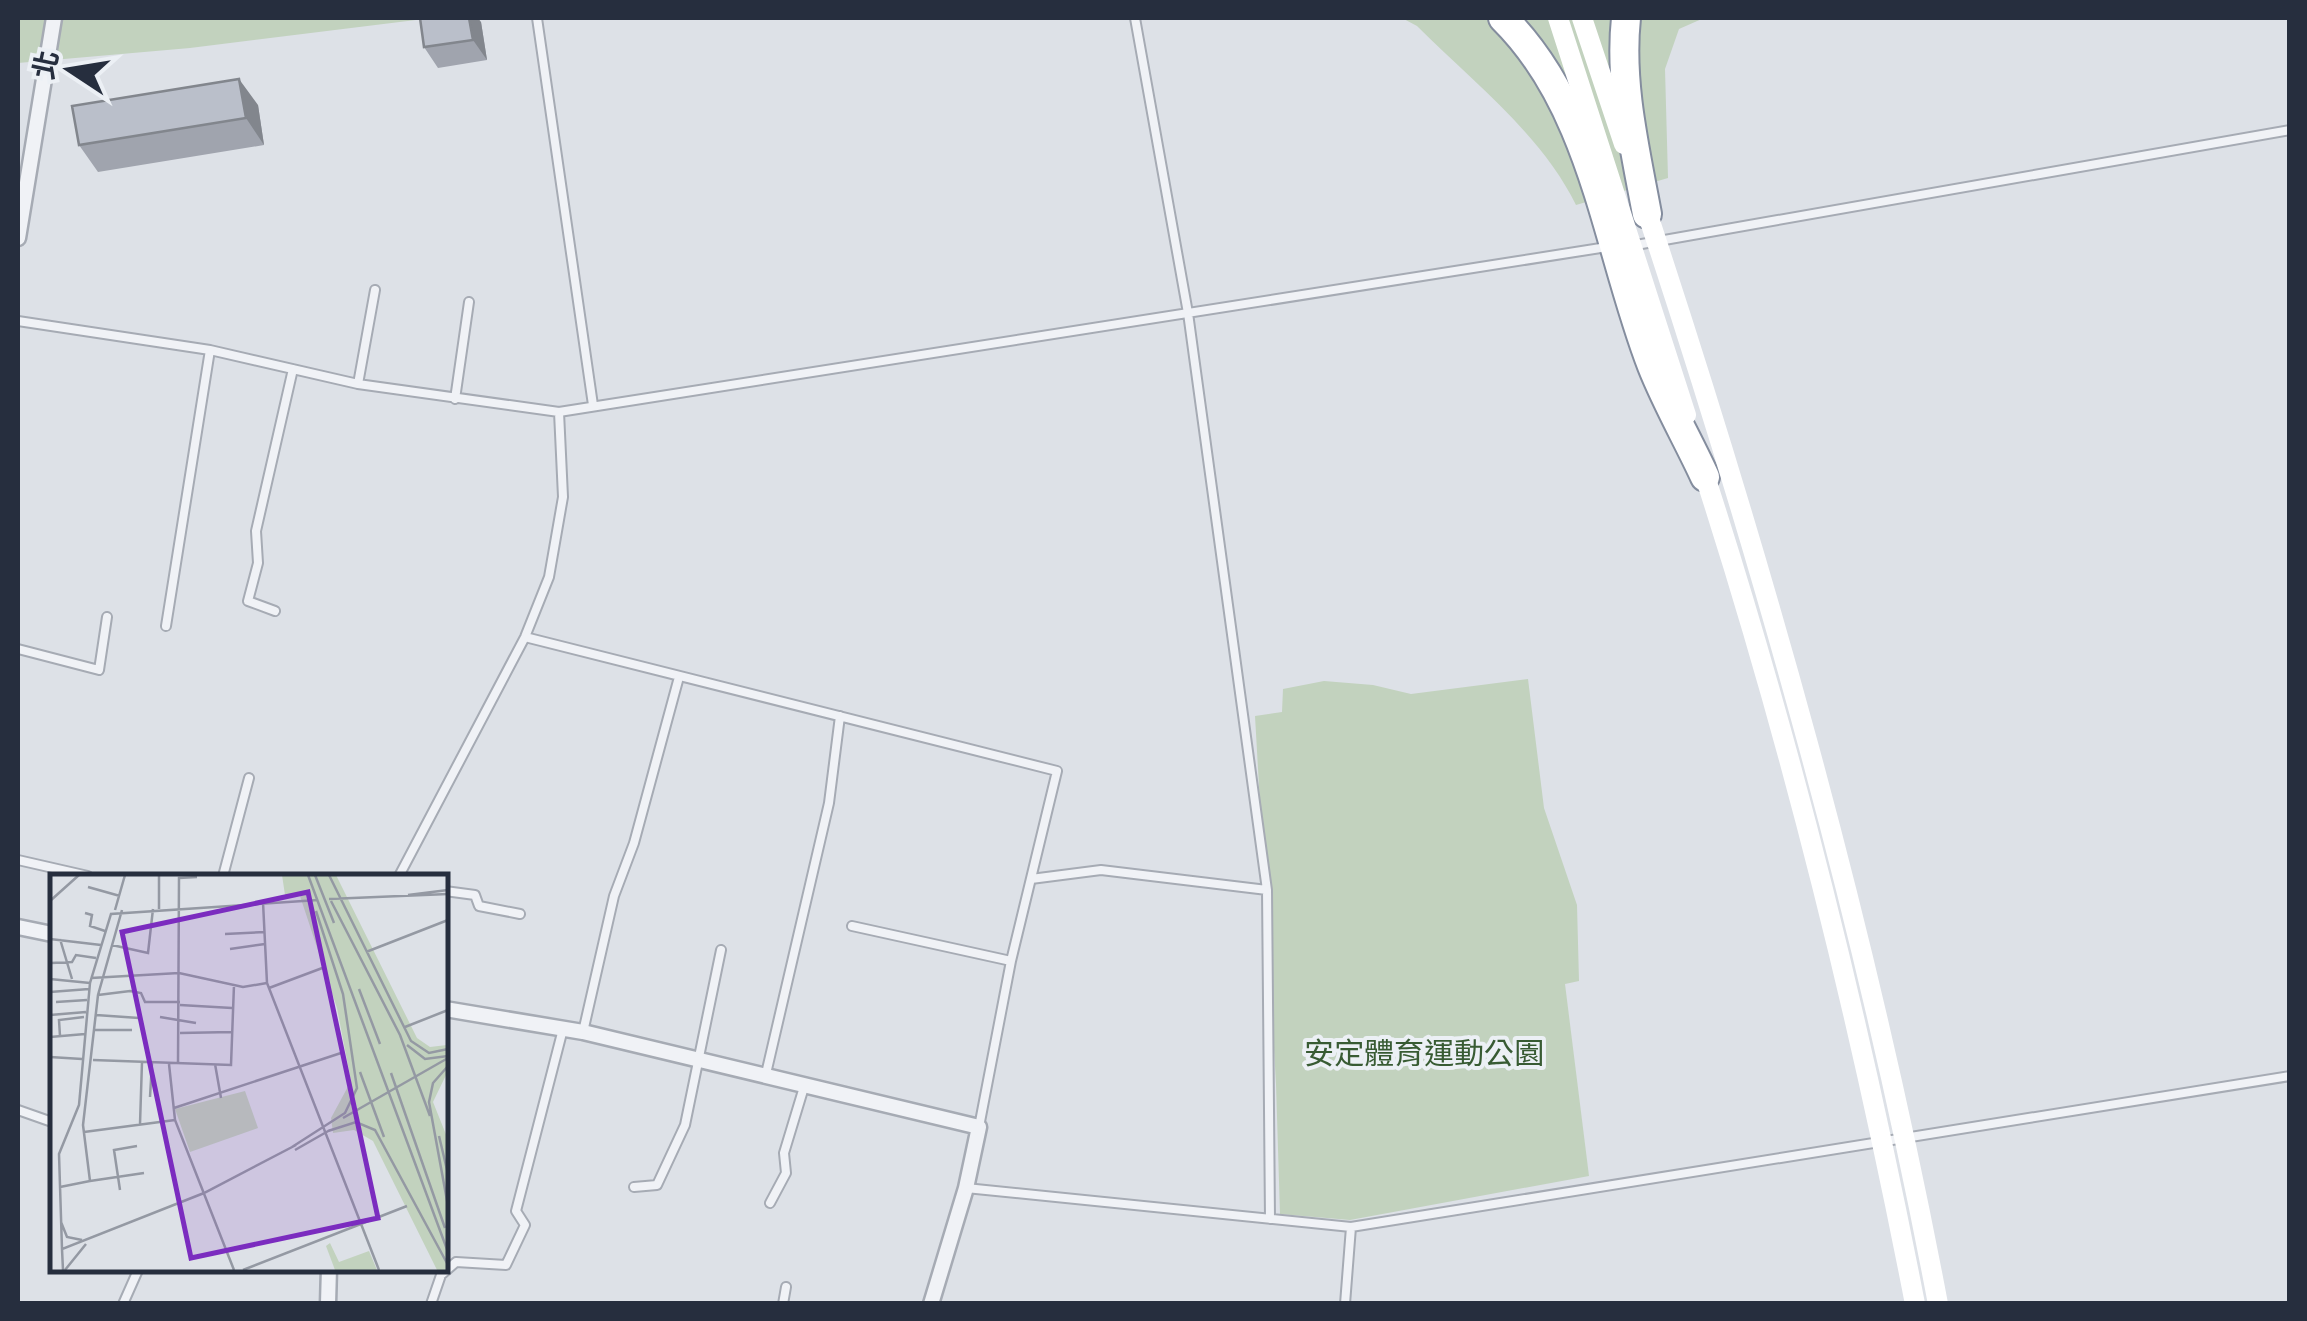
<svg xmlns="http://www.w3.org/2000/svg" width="2307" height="1321" font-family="Poppins,'Noto Sans TC',sans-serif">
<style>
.green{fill:#c2d2be}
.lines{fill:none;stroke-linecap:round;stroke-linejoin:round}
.service-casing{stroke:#a6abb4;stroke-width:12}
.minor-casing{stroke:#a6abb4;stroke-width:19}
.motorway-casing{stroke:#848d9e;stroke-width:32}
.service{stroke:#f0f2f6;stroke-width:8}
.minor{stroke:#f0f2f6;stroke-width:14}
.secondary{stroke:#fff;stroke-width:20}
.motorway{stroke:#fff;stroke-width:28}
.wall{fill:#a0a4ae}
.shaded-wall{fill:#82868d}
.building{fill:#babfca;stroke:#82868d;stroke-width:2.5}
.labels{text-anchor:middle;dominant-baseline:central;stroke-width:8;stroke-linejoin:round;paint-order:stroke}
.park-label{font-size:30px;fill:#385b33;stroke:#ecf0f5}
.inset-road{fill:none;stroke:#9499a3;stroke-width:2.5}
.view{fill:#7b2cbf;fill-opacity:0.15;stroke:#7b2cbf;stroke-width:5}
.inset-edge{fill:none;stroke:#262e3e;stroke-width:5}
</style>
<rect width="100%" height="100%" fill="#dde1e7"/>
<path class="green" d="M 18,18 L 432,18 L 190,48 L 18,63 Z
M 1402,18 L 1704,18 L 1679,29 L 1665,69 L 1668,178 L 1576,205 C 1542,135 1472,81 1417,26 Z
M 1528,679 L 1544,808 L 1577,905 L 1579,981 L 1565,984 L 1589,1176 L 1350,1220 L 1280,1214 L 1276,1084 L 1255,716 L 1282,712 L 1283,689 L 1324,681 L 1373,685 L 1411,694 Z"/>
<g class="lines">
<g class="service-casing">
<path id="service" d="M 537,18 L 593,405
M 1135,18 L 1188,313 L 1267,890 L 1270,1219
M 1636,245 L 2290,130
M 18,321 L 210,350 L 358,384 L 559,412 L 1607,247
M 358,384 L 375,290
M 455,399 L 469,302
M 275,611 L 248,601 L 258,563 L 256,531 L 293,369
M 166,626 L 210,350
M 525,637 L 1057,771 L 1011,961 L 979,1127
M 18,649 L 99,670 L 107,617
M 18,860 L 88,876
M 223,876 L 249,778
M 399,876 L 525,637 L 549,577 L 563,497 L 559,412
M 1031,879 L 1101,870 L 1267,890
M 445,891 L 475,895 L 479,906 L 520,914
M 852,926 L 1011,961
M 583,1032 L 614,896 L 634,843 L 679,677
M 765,1078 L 829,803 L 840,716
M 18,1110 L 52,1122
M 634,1187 L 657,1185 L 685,1125 L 721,950
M 966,1188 L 1351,1227 L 2290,1076
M 770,1203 L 786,1173 L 784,1153 L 804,1087
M 123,1304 L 139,1268
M 431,1304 L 441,1275 L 456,1262 L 506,1265 L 525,1225 L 516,1211 L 563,1029
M 783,1304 L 786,1287
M 1345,1304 L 1351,1227"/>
</g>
<g class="minor-casing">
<path id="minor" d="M 18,238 L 54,18
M 18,927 L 52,934
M 445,1009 L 583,1032 L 979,1127 L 966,1188 L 931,1304
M 328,1304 L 329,1268"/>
</g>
<g class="motorway-casing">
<path id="motorway" d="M 1503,18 C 1595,109 1607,250 1652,366 C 1667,404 1688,440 1705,477
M 1626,18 C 1619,83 1635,149 1647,214"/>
</g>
<use href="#service" class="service"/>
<use href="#minor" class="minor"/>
<path class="secondary" d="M 1558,18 L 1686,415
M 1582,18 L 1624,144
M 1643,200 C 1763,562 1867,929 1938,1304
M 1702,467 C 1791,741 1860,1021 1915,1304"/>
<use href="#motorway" class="motorway"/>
</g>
<path class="wall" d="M 481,22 L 487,60 L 438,68 L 424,47 Z
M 258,105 L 264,145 L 98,172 L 79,145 Z"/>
<path class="shaded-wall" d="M 469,18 L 478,18 L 481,22 L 487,60 L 473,40 Z
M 239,79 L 258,105 L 264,145 L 246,118 Z"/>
<path class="building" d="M 420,18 L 469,18 L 473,40 L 424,47 Z
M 239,79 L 246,118 L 79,145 L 72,106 Z"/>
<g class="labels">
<g class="park-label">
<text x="1424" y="1053">安定體育運動公園</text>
</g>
</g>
<g transform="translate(50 874)">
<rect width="398" height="398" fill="#dde1e7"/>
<path d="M 232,1 L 286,1 L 367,164 L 380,173 L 397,171 L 397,199 L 383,228 L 397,263 L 397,396 L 387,396 L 323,267 L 304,256 L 283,259 L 281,244 L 301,207 L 287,134 L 250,22 L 235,21 ZM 195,217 L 208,254 L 140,278 L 125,235 ZM 280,369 L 289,388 L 319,377 L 327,396 L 285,396 L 276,372 Z" fill="#c2d2be"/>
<path class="inset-road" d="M 109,1 L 109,35M 258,1 L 398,378M 265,1 L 284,49M 279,1 L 361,167 L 379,179 L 398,175M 38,13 L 70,22M 358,21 L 398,16M 279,25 L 398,20M 0,27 L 29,1M 281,27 L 350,161 L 380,242M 213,28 L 217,109 L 329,396M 65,36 L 75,1M 35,39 L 42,41 L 40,52 L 55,57M 175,60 L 215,58M 0,65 L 51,71M 10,65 L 22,105M 62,71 L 98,79 L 103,35M 180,75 L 215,70M 316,78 L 398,46M 1,89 L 22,88 L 26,81 L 46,84M 41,104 L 129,99 L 193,113 L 217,109M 0,105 L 40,109M 219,114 L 275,93M 309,115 L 330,170M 0,118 L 39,115M 48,121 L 80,117 L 91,119 L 95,128 L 130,128M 6,128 L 37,126M 130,131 L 182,134M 0,141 L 36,138M 46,141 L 89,144M 110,143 L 146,149M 355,153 L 398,136M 45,156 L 82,156M 130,159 L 182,158M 10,162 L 9,146 L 34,143M 0,163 L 35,160M 357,171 L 375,185 L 398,182M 0,183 L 32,185M 43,186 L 181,191 L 184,111M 119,190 L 125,246 L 184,396M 128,190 L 129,4 L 147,3M 165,190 L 171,224M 398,192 L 383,209 L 379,228 L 398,332M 310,198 L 334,263M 341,199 L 395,354M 100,223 L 102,189M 124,234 L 291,179M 293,244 L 398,184M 90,250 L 92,188M 278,257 L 306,248 L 325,256 L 398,391M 34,258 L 125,246M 389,262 L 398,300M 242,273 L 295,239 L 307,214 L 293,120 L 266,37M 245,276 L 280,256M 40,307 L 94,299M 10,313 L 40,307 L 33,251 L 48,121 L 72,36M 70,316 L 64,276 L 87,272M 11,348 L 17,363 L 32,366M 12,375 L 9,280 L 29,231 L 40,109 L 61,40 L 268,26M 13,396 L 12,375 L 154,319 L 246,271M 15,396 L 36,370M 193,396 L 357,332"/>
<path class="view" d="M 258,18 L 328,344 L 141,384 L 72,58 Z"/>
<rect width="398" height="398" class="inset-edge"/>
</g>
<rect width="2307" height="1321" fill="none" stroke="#262e3e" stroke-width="40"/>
<g transform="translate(70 70) rotate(282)" stroke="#ecf0f5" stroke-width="8" paint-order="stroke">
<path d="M0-8L18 38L0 25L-18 38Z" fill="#262e3e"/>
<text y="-15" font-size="28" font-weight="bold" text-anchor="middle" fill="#262e3e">北</text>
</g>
</svg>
